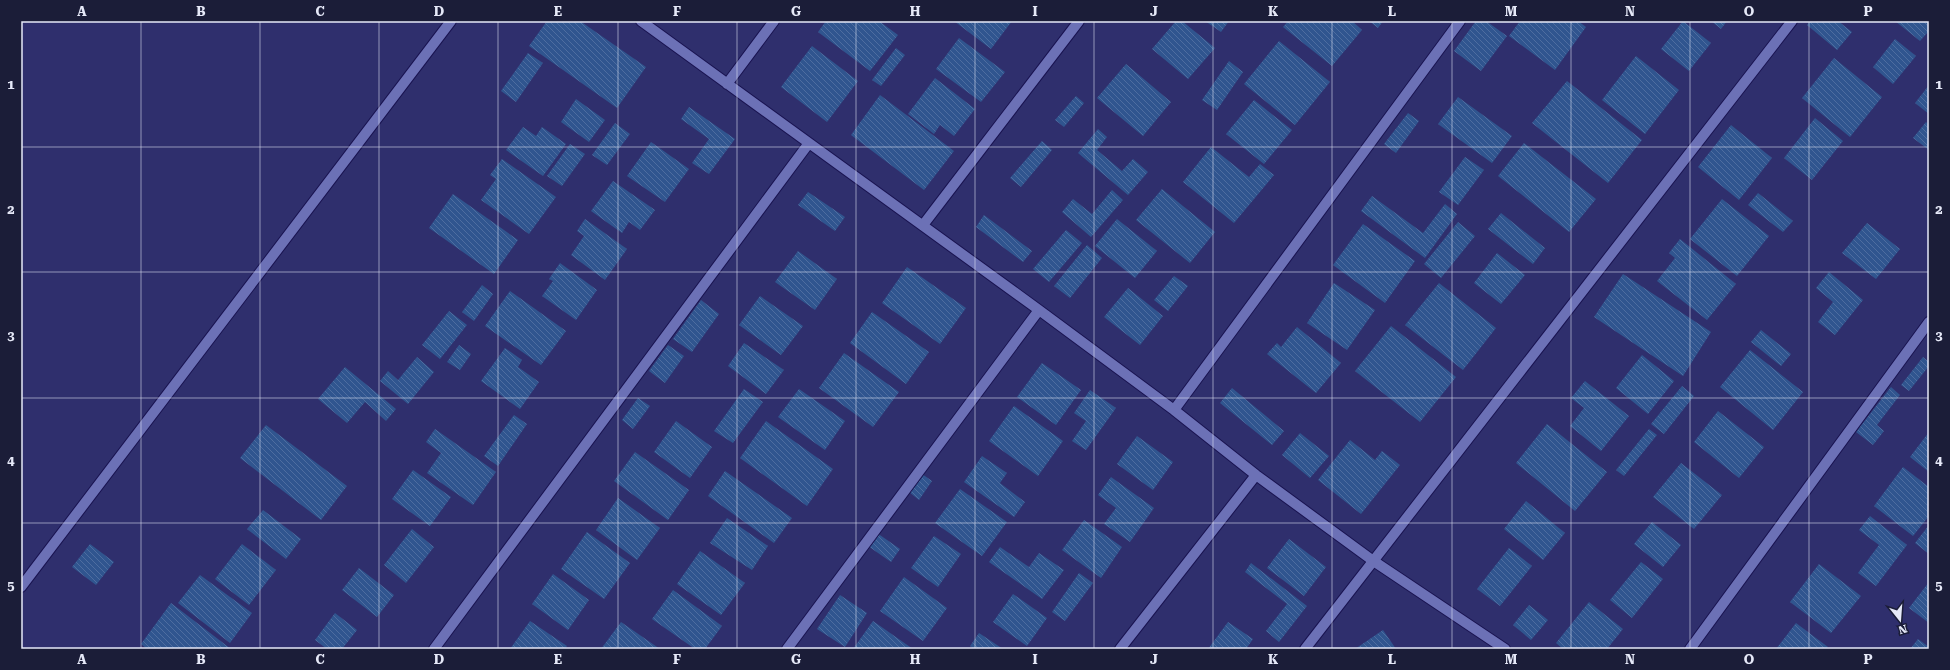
<svg xmlns="http://www.w3.org/2000/svg" width="1950" height="670" font-family="'Roboto Serif',serif">
<style>
.building{fill:url(#building-back-hatch)}
.lines{fill:none;stroke-linecap:round;stroke-linejoin:round}
.minor-casing{stroke:#191350;stroke-width:12}
.minor{stroke:#6c71b6;stroke-width:10}
.grid{fill:none;stroke:#e6e9f8;stroke-width:1;stroke-opacity:0.55}
.neatline{fill:none;stroke:#e6e9f8;stroke-width:1.5}
.grid-label{font-size:13px;text-anchor:middle;font-weight:bold;fill:#e6e9f8}
</style>
<defs>
<pattern id="building-back-hatch" width="6" height="6" patternUnits="userSpaceOnUse"><rect width="6" height="6" fill="#30558f"/><path d="M-1 5l2 2M0 0l6 6M5-1l2 2" fill="none" stroke="#4e6da0"/></pattern>
</defs>
<rect width="100%" height="100%" fill="#2f2f6d"/>
<path class="building" d="M 547,21 L 580,21 L 646,67 L 617,108 L 529,46 Z
M 826,21 L 879,21 L 898,35 L 870,71 L 818,32 Z
M 954,21 L 1012,21 L 991,49 Z
M 1176,21 L 1182,21 L 1215,48 L 1188,79 L 1152,49 Z
M 1205,21 L 1229,21 L 1221,32 Z
M 1288,21 L 1352,21 L 1362,30 L 1332,66 L 1283,27 Z
M 1369,21 L 1383,21 L 1378,28 Z
M 1476,21 L 1486,21 L 1507,36 L 1481,71 L 1454,51 Z
M 1520,21 L 1578,21 L 1586,27 L 1555,70 L 1509,36 Z
M 1683,21 L 1711,43 L 1689,71 L 1661,49 Z
M 1711,21 L 1727,21 L 1721,29 Z
M 1810,21 L 1838,21 L 1852,32 L 1837,50 L 1807,25 Z
M 1895,21 L 1929,21 L 1929,31 L 1920,41 Z
M 959,38 L 1005,72 L 981,102 L 936,69 Z
M 1895,39 L 1916,56 L 1893,84 L 1873,67 Z
M 1279,41 L 1330,82 L 1295,125 L 1244,84 Z
M 812,46 L 858,81 L 827,122 L 781,87 Z
M 896,48 L 905,55 L 881,86 L 872,80 Z
M 528,53 L 543,63 L 516,102 L 501,91 Z
M 1636,56 L 1679,90 L 1645,134 L 1602,100 Z
M 1834,58 L 1882,97 L 1850,137 L 1802,98 Z
M 1229,61 L 1243,72 L 1217,110 L 1202,100 Z
M 1126,64 L 1171,102 L 1143,136 L 1097,98 Z
M 935,78 L 975,109 L 954,136 L 940,125 L 934,134 L 908,114 Z
M 1567,81 L 1642,140 L 1608,183 L 1532,123 Z
M 1929,85 L 1929,114 L 1915,103 Z
M 880,95 L 954,151 L 924,190 L 851,135 Z
M 1076,96 L 1084,103 L 1064,127 L 1055,120 Z
M 1458,97 L 1512,136 L 1492,163 L 1438,124 Z
M 576,99 L 605,120 L 589,142 L 561,122 Z
M 1254,100 L 1292,130 L 1264,164 L 1226,134 Z
M 689,107 L 735,139 L 709,174 L 692,163 L 709,139 L 681,119 Z
M 1408,113 L 1419,121 L 1396,153 L 1384,144 Z
M 1815,118 L 1843,141 L 1812,180 L 1784,158 Z
M 1926,122 L 1929,125 L 1929,150 L 1913,138 Z
M 615,123 L 630,134 L 607,165 L 592,155 Z
M 1731,125 L 1772,158 L 1739,200 L 1698,167 Z
M 523,127 L 536,136 L 542,127 L 566,144 L 543,176 L 506,150 Z
M 1098,129 L 1107,137 L 1097,150 L 1122,171 L 1133,159 L 1148,172 L 1128,195 L 1078,153 Z
M 1042,141 L 1052,150 L 1021,187 L 1010,178 Z
M 651,142 L 689,169 L 665,202 L 627,176 Z
M 1524,143 L 1596,199 L 1569,232 L 1498,176 Z
M 570,144 L 585,154 L 562,186 L 547,176 Z
M 1211,147 L 1249,177 L 1260,164 L 1274,175 L 1234,223 L 1183,182 Z
M 1465,157 L 1484,170 L 1458,205 L 1439,192 Z
M 502,159 L 556,197 L 529,234 L 481,200 L 496,179 L 490,175 Z
M 613,181 L 655,210 L 640,230 L 629,222 L 622,233 L 591,211 Z
M 1162,189 L 1215,232 L 1190,263 L 1136,220 Z
M 1112,190 L 1123,200 L 1091,237 L 1062,212 L 1073,199 L 1092,214 Z
M 808,192 L 845,217 L 835,231 L 798,205 Z
M 1758,193 L 1793,221 L 1783,232 L 1748,205 Z
M 453,194 L 518,240 L 494,274 L 429,228 Z
M 1372,196 L 1423,233 L 1445,204 L 1457,214 L 1425,258 L 1361,211 Z
M 1722,199 L 1769,236 L 1737,276 L 1690,239 Z
M 1501,213 L 1545,248 L 1533,264 L 1488,229 Z
M 984,215 L 1032,251 L 1023,262 L 976,227 Z
M 585,219 L 627,249 L 605,280 L 571,255 L 584,236 L 577,231 Z
M 1117,219 L 1157,251 L 1135,278 L 1095,246 Z
M 1458,222 L 1475,236 L 1441,278 L 1424,264 Z
M 1867,223 L 1900,249 L 1876,279 L 1842,253 Z
M 1363,224 L 1415,261 L 1385,303 L 1333,265 Z
M 1066,230 L 1082,243 L 1049,282 L 1033,269 Z
M 1680,239 L 1736,284 L 1707,320 L 1657,281 L 1675,258 L 1669,253 Z
M 1087,245 L 1102,258 L 1070,298 L 1054,286 Z
M 798,251 L 837,279 L 815,310 L 775,282 Z
M 1497,253 L 1525,275 L 1501,304 L 1474,283 Z
M 560,263 L 597,290 L 576,320 L 542,296 L 553,281 L 549,279 Z
M 907,267 L 966,308 L 940,344 L 882,303 Z
M 1829,272 L 1863,300 L 1835,335 L 1818,322 L 1833,302 L 1816,288 Z
M 1623,274 L 1711,332 L 1683,376 L 1594,317 Z
M 1174,276 L 1188,286 L 1168,311 L 1154,300 Z
M 1334,283 L 1375,310 L 1347,350 L 1307,323 Z
M 1439,283 L 1496,328 L 1463,370 L 1405,325 Z
M 482,285 L 493,294 L 474,321 L 462,312 Z
M 1128,288 L 1163,316 L 1140,345 L 1104,317 Z
M 510,291 L 566,331 L 541,365 L 485,326 Z
M 760,296 L 803,326 L 781,355 L 739,325 Z
M 701,300 L 719,314 L 692,352 L 673,339 Z
M 449,311 L 467,325 L 440,359 L 422,345 Z
M 872,312 L 929,352 L 906,384 L 850,343 Z
M 1391,326 L 1456,377 L 1420,422 L 1355,371 Z
M 1297,327 L 1341,363 L 1316,393 L 1267,354 L 1277,343 L 1281,347 Z
M 1761,330 L 1791,354 L 1781,366 L 1751,342 Z
M 744,343 L 784,370 L 766,394 L 728,366 Z
M 459,345 L 471,354 L 460,370 L 447,362 Z
M 668,345 L 684,356 L 665,383 L 649,371 Z
M 505,348 L 522,360 L 518,367 L 539,382 L 520,409 L 481,381 Z
M 1750,350 L 1803,392 L 1773,430 L 1720,387 Z
M 844,353 L 899,392 L 873,427 L 819,388 Z
M 1642,355 L 1674,381 L 1648,414 L 1616,388 Z
M 417,357 L 434,372 L 408,404 L 380,381 L 388,371 L 398,380 Z
M 1923,357 L 1929,362 L 1929,366 L 1909,391 L 1901,385 Z
M 1042,363 L 1081,390 L 1056,425 L 1017,397 Z
M 345,367 L 396,409 L 386,421 L 365,402 L 347,423 L 318,399 Z
M 1585,381 L 1629,416 L 1601,451 L 1570,426 L 1584,408 L 1571,398 Z
M 1682,386 L 1694,396 L 1664,434 L 1651,424 Z
M 1891,387 L 1900,395 L 1877,425 L 1884,431 L 1873,445 L 1856,432 Z
M 1232,388 L 1284,431 L 1272,445 L 1220,403 Z
M 744,389 L 763,402 L 733,443 L 714,431 Z
M 799,389 L 845,421 L 825,450 L 778,417 Z
M 1090,390 L 1116,408 L 1086,450 L 1072,441 L 1086,421 L 1074,413 Z
M 638,398 L 650,406 L 633,429 L 622,420 Z
M 1014,406 L 1063,441 L 1038,476 L 989,441 Z
M 1718,411 L 1764,447 L 1739,478 L 1694,442 Z
M 514,415 L 527,424 L 498,466 L 484,456 Z
M 676,421 L 712,447 L 690,478 L 654,452 Z
M 766,421 L 833,469 L 807,506 L 740,458 Z
M 1547,424 L 1607,472 L 1575,511 L 1516,463 Z
M 266,425 L 347,486 L 321,520 L 240,458 Z
M 435,429 L 496,472 L 473,505 L 427,473 L 441,453 L 426,442 Z
M 1649,429 L 1657,435 L 1624,476 L 1616,470 Z
M 1929,432 L 1929,472 L 1910,457 Z
M 1300,433 L 1329,456 L 1310,478 L 1282,455 Z
M 1137,436 L 1173,462 L 1153,490 L 1117,464 Z
M 1350,440 L 1375,460 L 1382,451 L 1400,465 L 1361,514 L 1318,480 Z
M 635,452 L 689,490 L 668,520 L 614,481 Z
M 982,456 L 1007,473 L 1000,483 L 1025,502 L 1014,517 L 964,482 Z
M 1681,463 L 1722,495 L 1694,529 L 1653,497 Z
M 1903,467 L 1929,487 L 1929,516 L 1913,536 L 1874,506 Z
M 413,470 L 451,497 L 430,526 L 392,499 Z
M 725,471 L 792,518 L 774,543 L 708,496 Z
M 922,474 L 932,481 L 919,500 L 909,492 Z
M 1111,477 L 1154,508 L 1130,542 L 1104,524 L 1116,508 L 1098,495 Z
M 960,489 L 1007,522 L 982,556 L 935,523 Z
M 618,498 L 660,528 L 637,560 L 596,530 Z
M 1526,501 L 1565,533 L 1543,560 L 1504,529 Z
M 263,510 L 301,539 L 286,559 L 247,529 Z
M 1870,516 L 1907,545 L 1876,586 L 1858,573 L 1879,545 L 1859,530 Z
M 727,518 L 768,546 L 752,570 L 710,543 Z
M 1084,520 L 1122,547 L 1101,578 L 1062,550 Z
M 1652,522 L 1681,545 L 1663,567 L 1634,544 Z
M 1929,525 L 1929,554 L 1915,543 Z
M 412,529 L 434,547 L 406,583 L 384,565 Z
M 587,532 L 630,563 L 604,599 L 561,569 Z
M 877,533 L 900,549 L 891,562 L 868,546 Z
M 934,536 L 961,554 L 938,587 L 911,568 Z
M 1289,539 L 1326,567 L 1304,596 L 1267,568 Z
M 90,544 L 114,562 L 96,585 L 72,567 Z
M 242,544 L 276,570 L 249,605 L 215,579 Z
M 1000,547 L 1029,567 L 1039,553 L 1064,570 L 1042,599 L 989,562 Z
M 1509,548 L 1532,566 L 1500,606 L 1477,589 Z
M 700,551 L 745,583 L 721,615 L 677,584 Z
M 1641,562 L 1663,579 L 1632,618 L 1610,600 Z
M 1251,563 L 1307,606 L 1279,642 L 1266,631 L 1287,604 L 1245,572 Z
M 1819,564 L 1861,596 L 1831,633 L 1790,602 Z
M 359,568 L 394,595 L 377,617 L 342,590 Z
M 1079,573 L 1093,583 L 1065,621 L 1052,612 Z
M 553,574 L 589,600 L 568,630 L 532,604 Z
M 200,575 L 252,613 L 230,643 L 178,603 Z
M 904,577 L 947,608 L 923,641 L 880,611 Z
M 1929,582 L 1929,623 L 1909,608 Z
M 673,590 L 722,626 L 705,649 L 695,649 L 652,619 Z
M 1013,594 L 1047,618 L 1027,646 L 993,622 Z
M 840,595 L 867,613 L 845,647 L 817,629 Z
M 1589,602 L 1623,629 L 1607,649 L 1563,649 L 1556,643 Z
M 171,603 L 231,649 L 147,649 L 141,644 Z
M 1529,605 L 1548,620 L 1531,640 L 1513,625 Z
M 335,613 L 357,630 L 342,649 L 327,649 L 315,640 Z
M 530,621 L 567,646 L 565,649 L 510,649 Z
M 873,621 L 913,649 L 853,649 Z
M 621,622 L 660,649 L 601,649 Z
M 1228,622 L 1253,639 L 1246,649 L 1208,649 Z
M 1796,623 L 1828,647 L 1826,649 L 1776,649 Z
M 1383,630 L 1396,649 L 1355,649 Z
M 979,633 L 1003,649 L 974,649 L 970,646 Z
M 1918,639 L 1929,647 L 1929,649 L 1910,649 Z"/>
<g class="lines">
<g class="minor-casing">
<path id="minor" d="M 641,21 L 1039,310 L 1174,410 L 1256,475 L 1372,560 L 1505,649
M 727,84 L 774,21
M 923,225 L 1079,21
M 1174,410 L 1460,21
M 21,587 L 451,21
M 434,649 L 809,143
M 787,649 L 1039,310
M 1120,649 L 1256,475
M 1305,649 L 1792,21
M 1690,649 L 1929,322"/>
</g>
<use href="#minor" class="minor"/>
</g>
<path class="grid" d="M 141,21 L 141,649M 260,21 L 260,649M 379,21 L 379,649M 498,21 L 498,649M 618,21 L 618,649M 737,21 L 737,649M 856,21 L 856,649M 975,21 L 975,649M 1094,21 L 1094,649M 1213,21 L 1213,649M 1332,21 L 1332,649M 1452,21 L 1452,649M 1571,21 L 1571,649M 1690,21 L 1690,649M 1809,21 L 1809,649M 21,147 L 1929,147M 21,272 L 1929,272M 21,398 L 1929,398M 21,523 L 1929,523"/>
<rect width="1950" height="670" fill="none" stroke="#1b1d38" stroke-width="44"/>
<g transform="translate(1900 620) rotate(163)" stroke="#1b1d38" stroke-width="3" paint-order="stroke">
<path d="M0-3L7 15L0 10L-7 15Z" fill="#e6e9f8"/>
<text y="-6" font-size="11" font-weight="bold" text-anchor="middle" fill="#e6e9f8">N</text>
</g>
<rect x="22" y="22" width="1906" height="626" class="neatline"/>
<g class="grid-label">
<text x="82" y="16">A</text>
<text x="201" y="16">B</text>
<text x="320" y="16">C</text>
<text x="439" y="16">D</text>
<text x="558" y="16">E</text>
<text x="677" y="16">F</text>
<text x="796" y="16">G</text>
<text x="915" y="16">H</text>
<text x="1035" y="16">I</text>
<text x="1154" y="16">J</text>
<text x="1273" y="16">K</text>
<text x="1392" y="16">L</text>
<text x="1511" y="16">M</text>
<text x="1630" y="16">N</text>
<text x="1749" y="16">O</text>
<text x="1868" y="16">P</text>
<text x="11" y="89">1</text>
<text x="1939" y="89">1</text>
<text x="11" y="214">2</text>
<text x="1939" y="214">2</text>
<text x="11" y="340">3</text>
<text x="1939" y="340">3</text>
<text x="11" y="465">4</text>
<text x="1939" y="465">4</text>
<text x="11" y="590">5</text>
<text x="1939" y="590">5</text>
<text x="82" y="664">A</text>
<text x="201" y="664">B</text>
<text x="320" y="664">C</text>
<text x="439" y="664">D</text>
<text x="558" y="664">E</text>
<text x="677" y="664">F</text>
<text x="796" y="664">G</text>
<text x="915" y="664">H</text>
<text x="1035" y="664">I</text>
<text x="1154" y="664">J</text>
<text x="1273" y="664">K</text>
<text x="1392" y="664">L</text>
<text x="1511" y="664">M</text>
<text x="1630" y="664">N</text>
<text x="1749" y="664">O</text>
<text x="1868" y="664">P</text>
</g>
</svg>
